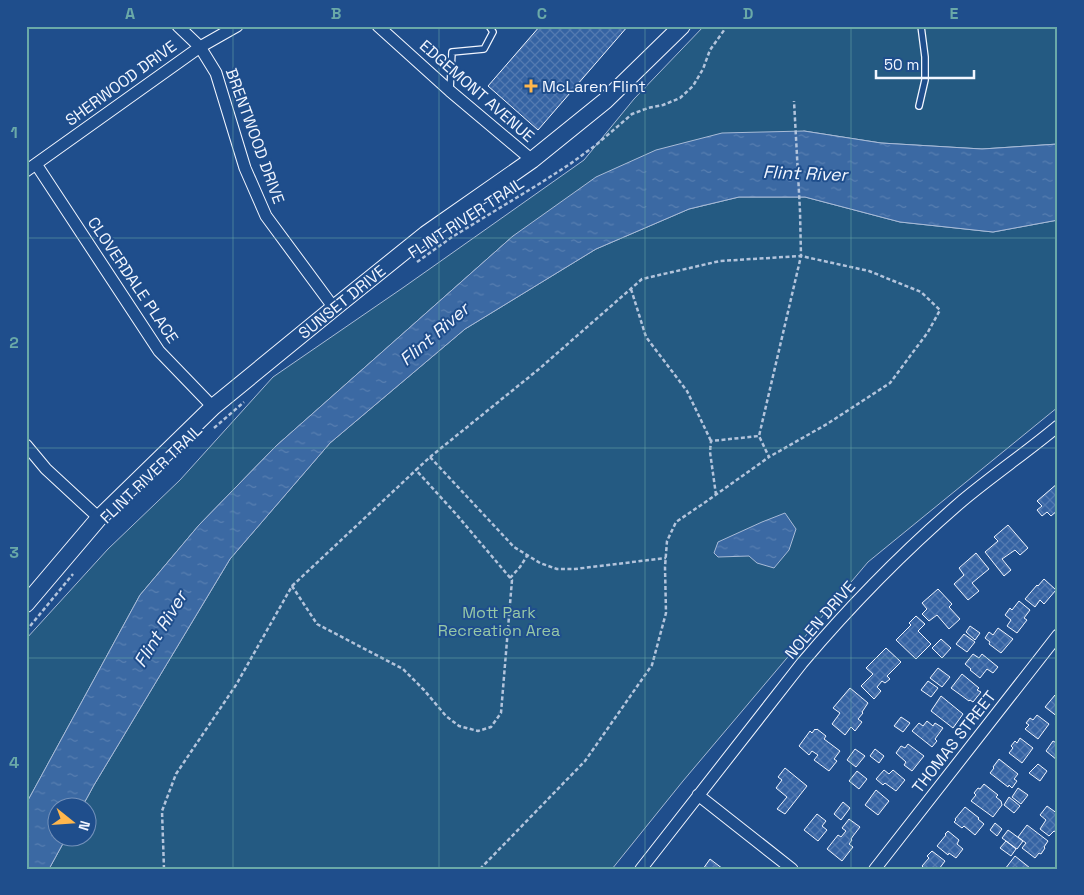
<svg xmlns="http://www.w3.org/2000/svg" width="1084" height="895" font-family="'Space Grotesk',sans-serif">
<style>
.green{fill:#245a82;stroke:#a8bbd7}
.water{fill:url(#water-ripples);stroke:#a8bbd7}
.building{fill:url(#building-cross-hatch);stroke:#f2f6ff}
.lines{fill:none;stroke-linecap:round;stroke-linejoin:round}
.lane-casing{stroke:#f2f6ff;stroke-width:8}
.street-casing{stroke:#f2f6ff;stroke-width:13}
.secondary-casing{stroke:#f2f6ff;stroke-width:18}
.path{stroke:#b3c4dc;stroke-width:2.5;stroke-dasharray:4 2.5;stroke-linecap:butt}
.lane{stroke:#1f4e8c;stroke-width:5.5}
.street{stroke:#1f4e8c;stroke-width:11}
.secondary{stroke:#1f4e8c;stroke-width:16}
.grid{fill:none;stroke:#6aa9a8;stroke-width:1;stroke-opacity:0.55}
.poi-dot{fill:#ffb74d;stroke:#1f4e8c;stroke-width:2}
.labels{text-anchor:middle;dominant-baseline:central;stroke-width:4;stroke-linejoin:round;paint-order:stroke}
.street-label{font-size:16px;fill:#f2f6ff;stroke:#1f4e8c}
.poi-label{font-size:16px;fill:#f2f6ff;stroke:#1f4e8c;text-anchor:start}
.park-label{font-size:16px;fill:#97c8a6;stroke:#1f4e8c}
.water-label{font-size:18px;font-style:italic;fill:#f2f6ff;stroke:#1f4e8c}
.neatline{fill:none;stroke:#6aa9a8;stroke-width:2}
.grid-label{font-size:16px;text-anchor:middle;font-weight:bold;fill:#6aa9a8}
</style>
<defs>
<pattern id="water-ripples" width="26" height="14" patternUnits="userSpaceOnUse" patternTransform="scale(1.25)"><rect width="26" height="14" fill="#3b69a3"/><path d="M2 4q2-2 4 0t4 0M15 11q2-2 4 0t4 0" fill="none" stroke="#587fb1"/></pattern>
<pattern id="building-cross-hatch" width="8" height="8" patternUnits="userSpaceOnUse" patternTransform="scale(1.25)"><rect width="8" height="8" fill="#3563a3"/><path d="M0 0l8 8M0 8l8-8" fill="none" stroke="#537ab1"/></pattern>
</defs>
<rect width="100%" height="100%" fill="#1f4e8c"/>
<path class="green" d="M 704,26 L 1058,26 L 1058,144 L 982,149 L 881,143 L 804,131 L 513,236 L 276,446 L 199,525 L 140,595 L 26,804 L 26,639 L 108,549 L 180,480 L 273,377 L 404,287 L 584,160 L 634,99 Z
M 739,197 L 805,197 L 900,222 L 993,232 L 1058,220 L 1058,407 L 868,562 L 683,781 L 612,869 L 49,869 L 66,838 L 88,838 L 88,808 L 82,807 L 94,785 L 230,559 L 330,443 L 465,329 L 596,249 L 689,209 Z"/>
<path class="water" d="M 804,131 L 881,143 L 982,149 L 1058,144 L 1058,220 L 993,232 L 900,222 L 805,197 L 739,197 L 689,209 L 596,249 L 465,329 L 330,443 L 230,559 L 94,785 L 82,807 L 58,808 L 58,838 L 66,838 L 49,869 L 26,869 L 26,804 L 140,595 L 199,525 L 276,446 L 513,236 L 596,177 L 656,150 L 722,133 Z
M 785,513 L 796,529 L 789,550 L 774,568 L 757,563 L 749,556 L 718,557 L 714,553 L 718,542 L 762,522 Z"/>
<path class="building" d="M 540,26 L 628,26 L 538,130 L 488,86 Z
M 1058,483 L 1058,510 L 1051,516 L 1047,512 L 1042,516 L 1037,510 L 1042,506 L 1037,501 Z
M 1008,525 L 1028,548 L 1020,555 L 1015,550 L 1002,559 L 1011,570 L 1004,576 L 985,552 L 998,541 L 994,537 Z
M 976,553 L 989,569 L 972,583 L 979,591 L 968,600 L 954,584 L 964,575 L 959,568 Z
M 1044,579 L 1056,590 L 1044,604 L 1040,600 L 1035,607 L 1025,599 L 1037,585 L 1038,586 Z
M 938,589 L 952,604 L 949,607 L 960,619 L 949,629 L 937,615 L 929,621 L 922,614 L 927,609 L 922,603 Z
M 1019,601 L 1030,610 L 1024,618 L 1027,620 L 1017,633 L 1007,626 L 1011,620 L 1005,615 L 1010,608 L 1012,610 Z
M 916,616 L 925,624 L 918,631 L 931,644 L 916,659 L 896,640 L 911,625 L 909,623 Z
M 970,626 L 980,633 L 975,640 L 966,632 Z
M 998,628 L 1013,639 L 1001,653 L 989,644 L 990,642 L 985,638 L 989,632 L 993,635 Z
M 964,634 L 975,642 L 967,652 L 956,644 Z
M 941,639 L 951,648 L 942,658 L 932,648 Z
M 886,648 L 901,662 L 887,676 L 890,679 L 885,683 L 882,681 L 877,687 L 881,691 L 874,699 L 861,686 L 873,674 L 866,668 Z
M 973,654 L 979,658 L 982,654 L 998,667 L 993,673 L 987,669 L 980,678 L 970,670 L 971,669 L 965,664 Z
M 938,668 L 950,677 L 942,687 L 930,678 Z
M 962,674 L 979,688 L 977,690 L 981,692 L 973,702 L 970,700 L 969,701 L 951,688 Z
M 928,681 L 938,688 L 931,697 L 921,690 Z
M 850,688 L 868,703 L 862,712 L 863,713 L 858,719 L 862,722 L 855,731 L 851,727 L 845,735 L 832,724 L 840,713 L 833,708 Z
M 1055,695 L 1058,697 L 1058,717 L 1045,707 Z
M 941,696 L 963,714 L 953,728 L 931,711 Z
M 1037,715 L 1049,724 L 1038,739 L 1025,729 L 1029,725 L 1026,723 L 1030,718 L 1033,720 Z
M 901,717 L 910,723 L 903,732 L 894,726 Z
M 927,721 L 933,726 L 935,723 L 943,728 L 935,739 L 937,741 L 932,747 L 912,731 L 919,723 L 923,726 Z
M 815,729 L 816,730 L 817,729 L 826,736 L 824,739 L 840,751 L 834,759 L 837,761 L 829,771 L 814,760 L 818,755 L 812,751 L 809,755 L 799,746 L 810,731 L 812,733 Z
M 1020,738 L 1033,748 L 1022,763 L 1009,753 L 1013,748 L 1011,746 L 1015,741 L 1017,743 Z
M 1053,741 L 1058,744 L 1058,758 L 1057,760 L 1046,751 Z
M 908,744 L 924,756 L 912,771 L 904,765 L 906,762 L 896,753 L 901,746 L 905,748 Z
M 855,749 L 865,756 L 856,767 L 847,760 Z
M 875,749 L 884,756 L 879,763 L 870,756 Z
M 999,759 L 1018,774 L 1014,779 L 1017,781 L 1012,788 L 1009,785 L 1008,787 L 990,773 L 994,768 L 993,767 Z
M 1038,764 L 1047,771 L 1040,781 L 1029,773 Z
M 785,768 L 807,786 L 785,814 L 777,809 L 787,797 L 776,788 L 782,780 L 778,777 Z
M 884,770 L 889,774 L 893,770 L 905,780 L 896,791 L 885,783 L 883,785 L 876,779 Z
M 857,771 L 867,779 L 859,789 L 849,781 Z
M 984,784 L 998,795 L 996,797 L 1001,801 L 1002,805 L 993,817 L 971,801 L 976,795 L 974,793 L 978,788 L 980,789 Z
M 1018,788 L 1028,795 L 1021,804 L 1012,797 Z
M 876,790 L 889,801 L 878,815 L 865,805 Z
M 1009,797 L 1020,806 L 1014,813 L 1004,805 Z
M 843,802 L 850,808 L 841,820 L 834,814 Z
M 1047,806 L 1058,814 L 1058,833 L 1054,831 L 1049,836 L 1040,829 L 1046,820 L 1040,815 Z
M 965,807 L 979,818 L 978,819 L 984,824 L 975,835 L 964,826 L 962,828 L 954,822 L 956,820 L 955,819 Z
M 817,814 L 826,821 L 822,826 L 827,830 L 818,841 L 804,830 Z
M 849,819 L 860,827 L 853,836 L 851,839 L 852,840 L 849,844 L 853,847 L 842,861 L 827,849 L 838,835 L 841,837 L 846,831 L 842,828 Z
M 995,823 L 1002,829 L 997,836 L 990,830 Z
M 1027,825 L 1048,841 L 1044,847 L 1045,848 L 1041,854 L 1039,853 L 1035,858 L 1022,848 L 1026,843 L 1018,837 Z
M 1008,830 L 1023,841 L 1017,849 L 1002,838 Z
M 948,831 L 959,840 L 957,844 L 963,849 L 956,858 L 949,853 L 948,855 L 937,846 L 946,835 L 945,834 Z
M 1006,841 L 1016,849 L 1011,856 L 1000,848 Z
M 932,851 L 945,861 L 939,869 L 925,869 L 922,866 L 929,858 L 927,856 Z
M 1015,856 L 1030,868 L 1029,869 L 1005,869 Z
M 710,859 L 723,869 L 703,869 Z"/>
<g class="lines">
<g class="lane-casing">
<path id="lane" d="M 450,90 L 452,52 L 484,49 L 493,32 L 489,26
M 919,106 L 925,80 L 925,57 L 921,26"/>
</g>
<g class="street-casing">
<path id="street" d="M 178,26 L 200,47 L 216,73 L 245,168 L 266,216 L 334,308
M 378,26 L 450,91 L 532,160
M 36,164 L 159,351 L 213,407
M 26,171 L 200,47 L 237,26
M 26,445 L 46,469 L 99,518
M 698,795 L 792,869
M 641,869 L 802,663 C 851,605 904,551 962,501 C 993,475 1027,452 1058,426
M 875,869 L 1058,635"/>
</g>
<g class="secondary-casing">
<path id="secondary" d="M 26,604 L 99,518 L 213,407 L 334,308 L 426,234 L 532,160 L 605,101 L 682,26"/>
</g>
<path class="path" d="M 417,262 L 452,237 L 539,184 L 570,164 L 596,145 L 632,114 L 648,108 L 663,105 L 680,98 L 693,86 L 703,69 L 710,50 L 727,26
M 631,289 L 646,337 L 687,391 L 711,441
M 214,428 L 244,402
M 430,457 L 539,369 L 642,279 L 720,261 L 801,256 L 869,271 L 921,292 L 940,310 L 928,332 L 890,383 L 827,424 L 769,457
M 716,495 L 710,452 L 711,441 L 759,436
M 510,578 L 520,567 L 527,556
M 292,586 L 416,470
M 26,631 L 73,574
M 164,869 L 162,811 L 176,774 L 236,685 L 292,586 L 317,624 L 403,669 L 424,690 L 446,716 L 459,726 L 478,731 L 491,727 L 501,713 L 512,580 L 456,514 L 416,470 L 430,457 L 514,547 L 540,563 L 557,569 L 575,569 L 666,558
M 480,869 L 585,761 L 652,665 L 666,613 L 665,567 L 667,541 L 676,522 L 707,501 L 769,457 L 759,436 L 801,256 L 800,211 L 794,101"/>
<use href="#lane" class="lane"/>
<use href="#street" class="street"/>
<use href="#secondary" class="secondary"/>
</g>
<path class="grid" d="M 233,26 L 233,869M 439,26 L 439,869M 645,26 L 645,869M 851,26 L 851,869M 26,238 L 1058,238M 26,448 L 1058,448M 26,658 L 1058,658"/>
<path class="poi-dot" d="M528.5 78.5h5v5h5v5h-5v5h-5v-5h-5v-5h5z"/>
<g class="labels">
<g class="street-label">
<text transform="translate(121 83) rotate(-36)">SHERWOOD DRIVE</text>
<text transform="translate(477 91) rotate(41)">EDGEMONT AVENUE</text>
<text transform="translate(255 136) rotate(70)">BRENTWOOD DRIVE</text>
<text transform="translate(466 218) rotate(-33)">FLINT RIVER TRAIL</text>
<text transform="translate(133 280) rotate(56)">CLOVERDALE PLACE</text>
<text transform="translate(342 302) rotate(-39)">SUNSET DRIVE</text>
<text transform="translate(151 474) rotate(-44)">FLINT RIVER TRAIL</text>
<text transform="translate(820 620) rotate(-49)">NOLEN DRIVE</text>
<text transform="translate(954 742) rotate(-52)">THOMAS STREET</text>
</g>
<g class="poi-label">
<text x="542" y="86">McLaren Flint</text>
</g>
<g class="park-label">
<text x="499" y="612">Mott Park<tspan x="499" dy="18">Recreation Area</tspan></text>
</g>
<g class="water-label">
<text transform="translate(805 173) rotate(2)">Flint River</text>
<text transform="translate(434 334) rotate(-41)">Flint River</text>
<text transform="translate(160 629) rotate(-59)">Flint River</text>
</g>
</g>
<rect width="1084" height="895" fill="none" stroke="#1f4e8c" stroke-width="55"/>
<g transform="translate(72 822) rotate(107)"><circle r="24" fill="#1f4e8c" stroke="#7391ba"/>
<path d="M0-4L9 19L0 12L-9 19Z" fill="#ffb74d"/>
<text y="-8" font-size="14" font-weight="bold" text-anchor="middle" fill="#f2f6ff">N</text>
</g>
<path d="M876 70v8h98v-8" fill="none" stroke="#f2f6ff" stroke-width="2.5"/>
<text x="884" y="70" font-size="15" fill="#f2f6ff" stroke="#1f4e8c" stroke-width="4" paint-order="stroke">50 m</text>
<rect x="28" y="28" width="1028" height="840" class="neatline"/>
<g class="grid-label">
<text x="130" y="19">A</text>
<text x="336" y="19">B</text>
<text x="542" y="19">C</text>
<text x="748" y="19">D</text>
<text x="954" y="19">E</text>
<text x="14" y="138">1</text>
<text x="14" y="348">2</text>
<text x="14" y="558">3</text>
<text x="14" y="768">4</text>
</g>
</svg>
